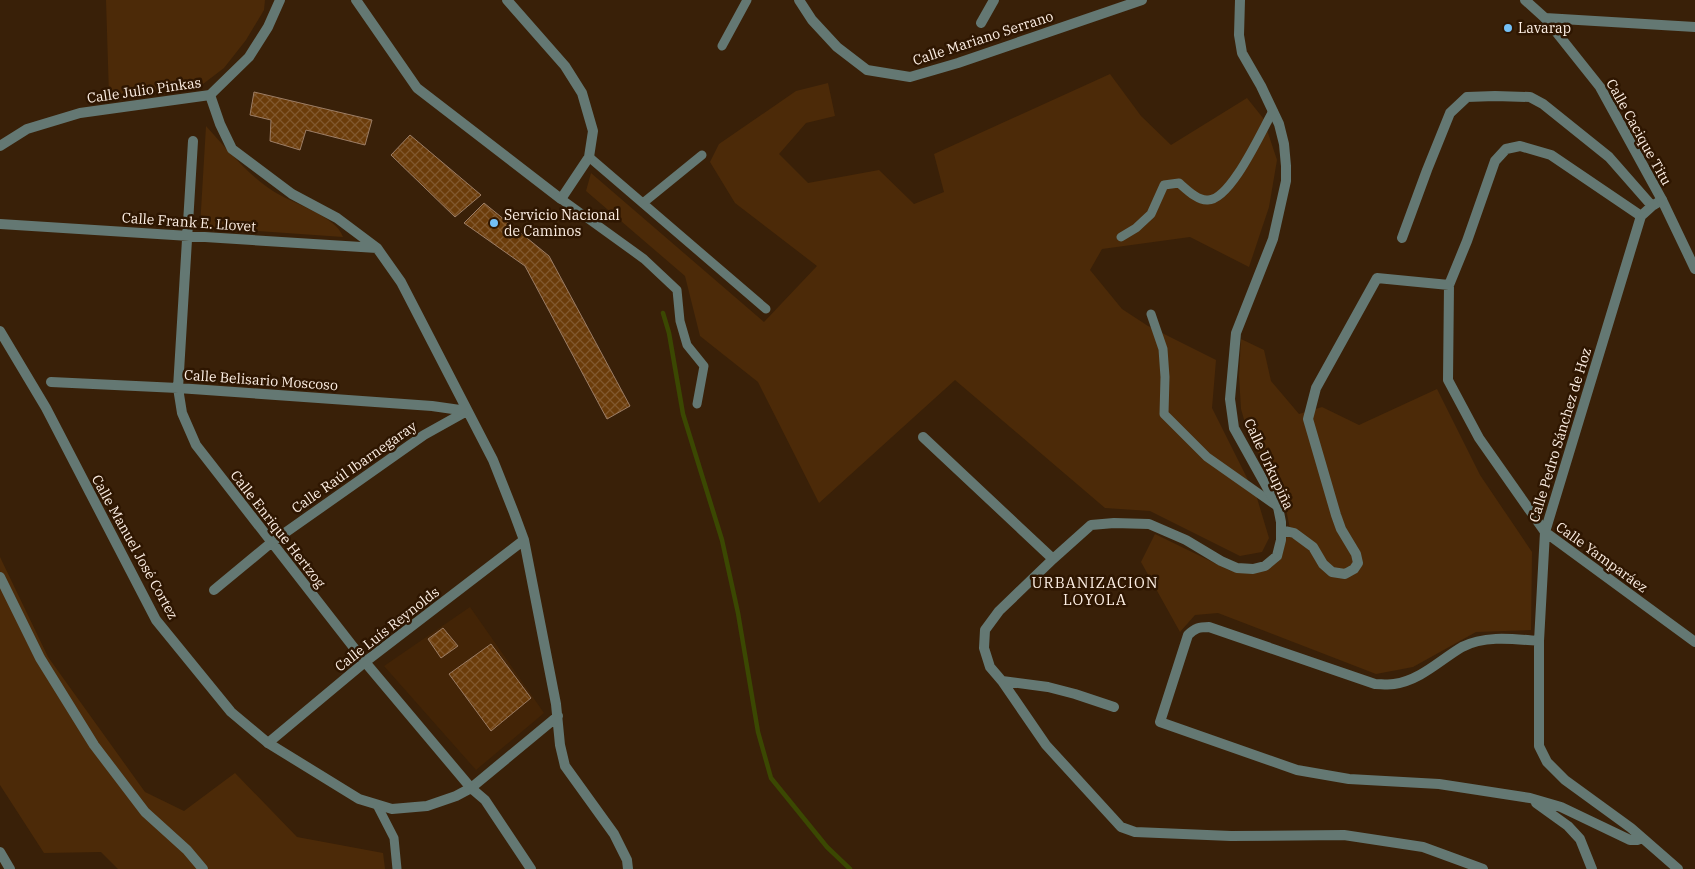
<svg xmlns="http://www.w3.org/2000/svg" width="1695" height="869" font-family="'IBM Plex Serif',serif">
<style>
.built{fill:#432406}
.green{fill:#4c2a08}
.lines{fill:none;stroke-linecap:round;stroke-linejoin:round}
.stream{stroke:#3b4802;stroke-width:4.5}
.building{fill:url(#building-cross-hatch);stroke:#9c7d65}
.service{stroke:#647873;stroke-width:9}
.minor{stroke:#647873;stroke-width:10}
.tertiary{stroke:#647873;stroke-width:10}
.poi-dot{fill:#74c0f6;stroke:#2e1601;stroke-width:2}
.labels{text-anchor:middle;dominant-baseline:central;stroke-width:5;stroke-linejoin:round;paint-order:stroke}
.poi-label{font-size:14px;fill:#fdefe4;stroke:#2e1601;text-anchor:start}
.street-label{font-size:14px;fill:#fdefe4;stroke:#2e1601}
.neighbourhood-label{font-size:15px;letter-spacing:1px;fill:#fdefe4;stroke:#2e1601}
</style>
<defs>
<pattern id="building-cross-hatch" width="8" height="8" patternUnits="userSpaceOnUse" patternTransform="scale(1.25)"><rect width="8" height="8" fill="#6b3c0a"/><path d="M0 0l8 8M0 8l8-8" fill="none" stroke="#81582e"/></pattern>
</defs>
<rect width="100%" height="100%" fill="#392008"/>
<path class="built" d="M 470,607 L 544,713 L 476,770 L 384,666 Z"/>
<path class="green" d="M 106,0 L 265,0 L 264,10 L 246,40 L 224,68 L 203,84 L 109,95 Z
M 1110,74 L 1141,116 L 1171,145 L 1247,98 L 1263,118 L 1277,160 L 1269,207 L 1249,267 L 1190,237 L 1102,249 L 1090,270 L 1122,309 L 1148,326 L 1216,360 L 1212,408 L 1257,498 L 1269,538 L 1262,552 L 1240,556 L 1150,511 L 1105,508 L 955,380 L 819,503 L 758,382 L 700,336 L 685,276 L 586,191 L 591,173 L 764,322 L 817,266 L 735,203 L 710,162 L 719,144 L 796,91 L 828,83 L 835,116 L 806,123 L 779,154 L 808,183 L 879,170 L 914,204 L 944,192 L 934,154 Z
M 206,126 C 225,147 249,176 273,191 C 291,203 337,216 343,237 L 200,227 Z
M 1241,339 L 1264,350 L 1271,381 L 1299,414 L 1322,407 L 1359,425 L 1437,389 L 1480,475 L 1532,552 L 1531,630 L 1476,632 L 1413,667 L 1376,674 L 1218,613 L 1195,615 L 1180,632 L 1141,562 L 1155,534 L 1231,571 L 1248,571 L 1278,557 L 1290,529 L 1282,489 L 1250,440 L 1241,409 L 1239,376 Z
M 0,557 L 48,657 L 145,792 L 184,811 L 235,773 L 297,837 L 383,853 L 385,869 L 118,869 L 101,852 L 44,853 L 0,785 Z"/>
<g class="lines">
<path class="stream" d="M 663,313 L 669,333 L 683,414 L 722,540 L 738,613 L 758,732 L 771,778 L 827,847 L 850,869"/>
</g>
<path class="building" d="M 254,92 L 372,120 L 365,145 L 306,130 L 300,150 L 270,141 L 271,120 L 250,115 Z
M 410,135 L 481,195 L 455,217 L 391,155 Z
M 484,203 L 549,256 L 630,406 L 607,419 L 525,266 L 464,223 Z
M 443,628 L 458,646 L 441,658 L 428,639 Z
M 491,644 L 531,698 L 491,731 L 449,674 Z"/>
<g class="lines">
<path class="service" d="M 722,46 L 747,0
M 589,157 L 766,309
M 561,199 L 644,259 L 677,290 L 680,321 L 687,345 L 704,366 L 697,404
M 643,203 L 702,155
M 1121,237 L 1136,228 L 1151,214 L 1164,185 L 1179,183 C 1187,190 1198,201 1208,200 C 1231,200 1262,130 1273,111
M 1151,314 L 1163,349 L 1165,377 L 1164,414 L 1207,457 L 1278,507
M 377,805 L 394,838 L 397,869"/>
<path class="minor" d="M 356,0 L 417,88 L 561,199 L 589,157 L 593,131 L 582,93 L 565,66 L 507,0
M 799,0 L 812,20 L 837,47 L 867,70 L 910,77 L 958,63 L 1142,0
M 1525,0 L 1545,18 L 1695,27
M 981,23 L 994,0
M 210,95 L 220,124 L 232,149 L 292,194 L 337,218 L 377,248 L 401,282 L 493,460 L 514,513 L 524,540 L 556,704 L 560,745 L 565,766 L 614,834 L 627,860 L 628,869
M 193,141 L 178,388 L 182,413 L 196,445 L 365,662 L 471,788 L 558,716
M 1662,200 L 1652,206 L 1641,216 L 1545,532 L 1539,641 L 1539,746 L 1547,762 L 1565,780 L 1631,828 L 1678,869
M 1641,216 L 1551,155 L 1520,146 L 1506,149 L 1495,161 L 1467,241 L 1449,285 L 1448,380 L 1479,438 L 1545,532 L 1695,642
M 0,224 L 377,248
M 1402,238 L 1427,170 L 1450,113 L 1467,97 L 1495,96 L 1530,97 L 1543,104 L 1609,157 L 1652,206
M 51,382 L 178,388 L 432,406 L 467,411
M 923,437 L 1053,559
M 1281,530 L 1294,533 L 1313,547 L 1323,564 L 1332,572 L 1345,574 L 1354,569 L 1358,563 L 1356,554 L 1341,529 L 1336,515 L 1308,419 L 1316,388 L 1377,278 L 1449,285
M 0,577 L 40,658 L 94,745 L 145,812 L 187,850 L 203,869
M 214,590 L 272,542 L 424,435 L 467,411
M 1539,641 C 1514,639 1485,635 1462,647 C 1440,660 1421,680 1394,684 C 1388,685 1381,684 1375,684 L 1209,627 C 1199,627 1195,628 1188,635 L 1160,722 L 1297,770 L 1349,779 L 1439,784 L 1530,798 L 1561,807 L 1630,840 L 1637,840 L 1642,838
M 1002,681 L 1046,745 L 1121,827 L 1135,832 L 1231,836 L 1344,835 L 1423,847 L 1483,869
M 1114,707 L 1075,694 L 1048,687 L 1002,681 L 990,667 L 984,648 L 985,630 L 999,611 L 1053,559 L 1091,525 L 1114,523 L 1149,524 L 1186,540 L 1221,561 L 1237,568 L 1253,569 L 1265,566 L 1277,556 L 1281,540 L 1281,522 L 1278,507 L 1234,428 L 1230,399 L 1236,333 L 1273,239 L 1286,181 L 1286,166 L 1284,144 L 1279,124 L 1261,86 L 1242,53 L 1239,35 L 1240,0
M 268,743 L 365,662 L 524,540
M 1536,803 L 1568,826 L 1580,839 L 1592,869
M 0,852 L 10,869"/>
<path class="tertiary" d="M 1545,18 L 1600,87 L 1662,200 L 1695,269
M 0,146 L 27,129 L 80,113 L 210,95 L 249,57 L 268,27 L 280,0
M 0,331 L 46,408 L 156,620 L 231,712 L 268,743 L 359,799 L 392,809 L 427,806 L 456,796 L 471,788 L 485,800 L 531,869"/>
</g>
<g class="poi-dot">
<circle cx="1508" cy="28" r="5"/>
<circle cx="494" cy="223" r="5"/>
</g>
<g class="labels">
<g class="poi-label">
<text x="1518" y="28">Lavarap</text>
<text x="504" y="215">Servicio Nacional<tspan x="504" dy="16">de Caminos</tspan></text>
</g>
<g class="street-label">
<text transform="translate(983 38) rotate(-18)">Calle Mariano Serrano</text>
<text transform="translate(144 90) rotate(-8)">Calle Julio Pinkas</text>
<text transform="translate(1639 132) rotate(61)">Calle Cacique Titu</text>
<text transform="translate(189 222) rotate(4)">Calle Frank E. Llovet</text>
<text transform="translate(261 380) rotate(4)">Calle Belisario Moscoso</text>
<text transform="translate(1560 435) rotate(-73)">Calle Pedro Sánchez de Hoz</text>
<text transform="translate(1269 464) rotate(65)">Calle Urkupiña</text>
<text transform="translate(354 467) rotate(-35)">Calle Raúl Ibarnegaray</text>
<text transform="translate(278 529) rotate(52)">Calle Enrique Hertzog</text>
<text transform="translate(135 547) rotate(61)">Calle Manuel José Cortez</text>
<text transform="translate(1602 557) rotate(36)">Calle Yamparáez</text>
<text transform="translate(387 629) rotate(-38)">Calle Luís Reynolds</text>
</g>
<g class="neighbourhood-label">
<text x="1095" y="582">URBANIZACION<tspan x="1095" dy="17">LOYOLA</tspan></text>
</g>
</g>
</svg>
